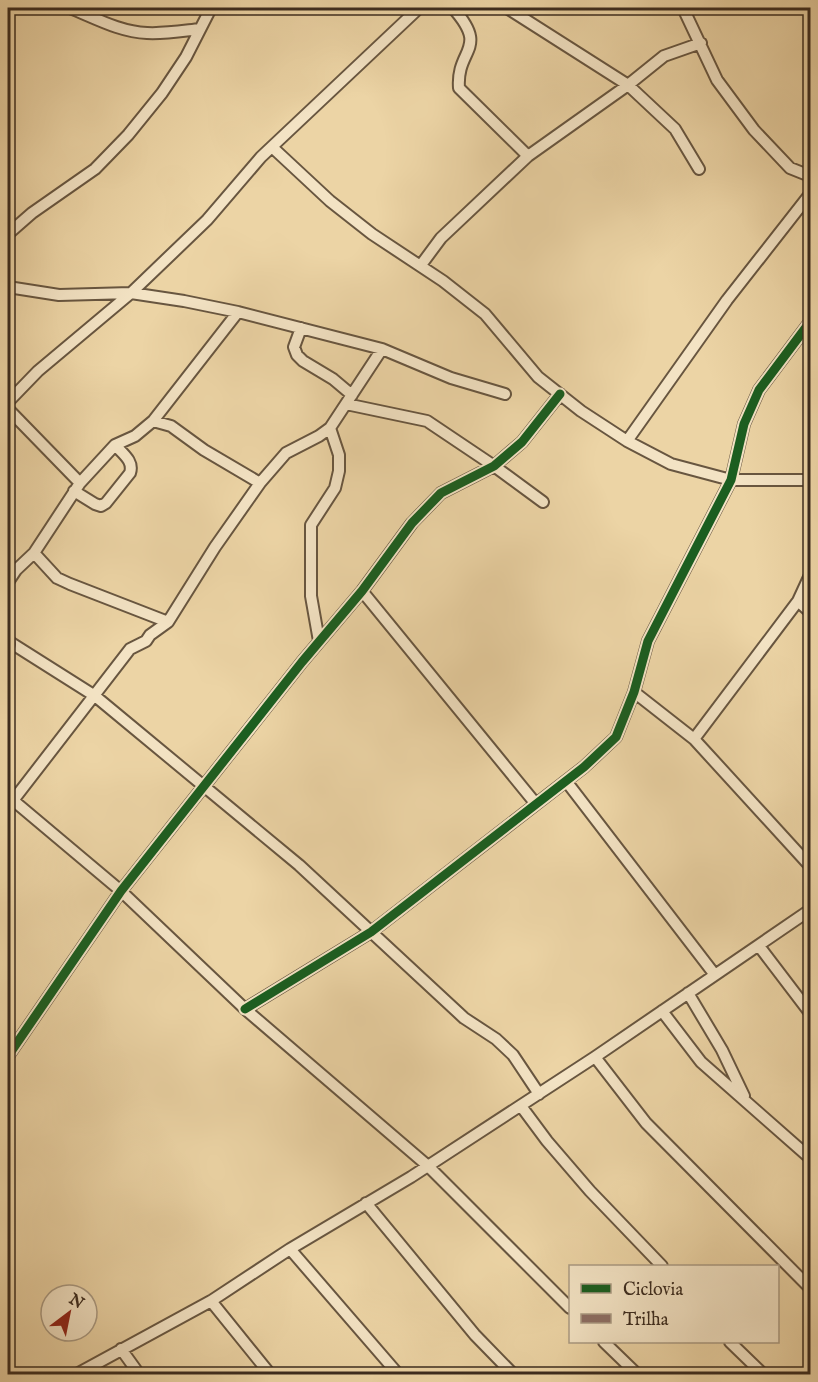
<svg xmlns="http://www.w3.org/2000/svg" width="818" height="1382" font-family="'IM FELL English',serif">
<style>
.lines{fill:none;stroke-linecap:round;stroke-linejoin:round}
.street-casing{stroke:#685640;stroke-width:14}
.street{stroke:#f3e3c4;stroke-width:10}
.quiet{stroke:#8d6e63;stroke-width:8;stroke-dasharray:15 8;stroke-linecap:butt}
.cycleway-casing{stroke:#f3e3c4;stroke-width:13}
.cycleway{stroke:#1b5e20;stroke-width:9}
</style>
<rect width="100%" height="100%" fill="#ecd4a5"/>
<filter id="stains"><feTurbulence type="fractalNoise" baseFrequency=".00333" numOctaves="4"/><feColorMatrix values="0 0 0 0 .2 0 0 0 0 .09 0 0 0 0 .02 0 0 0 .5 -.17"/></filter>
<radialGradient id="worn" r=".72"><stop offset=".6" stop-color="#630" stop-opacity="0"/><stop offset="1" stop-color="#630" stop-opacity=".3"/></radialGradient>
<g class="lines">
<g class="street-casing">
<path id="street" d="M 70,8 C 95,18 120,32 147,33 C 164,34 182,31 200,29
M 453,8 C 490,50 456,48 459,88 L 528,156
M 507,8 L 628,85 L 675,129 L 699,169
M 683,8 L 717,80 L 754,130 L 790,168 L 810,176
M 272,147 L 330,201 L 372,234 L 443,281 L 485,314 L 538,377 L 581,411 L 627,441 L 671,464 L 731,480 L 810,480
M 8,234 L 32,213 L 95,169 L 128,135 L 162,93 L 186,57 L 211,8
M 421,265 L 441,238 L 528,156 L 628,85 L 664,56 L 701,43
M 8,287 L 59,295 L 131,293 L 184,301 L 238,312 L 382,349 L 451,378 L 505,394
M 301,328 L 294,347 L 297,355 L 303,361 L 333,379 L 352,395
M 8,402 L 38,371 L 131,293 L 207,220 L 261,157 L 419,8
M 346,404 L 427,421 L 494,466 L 543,502
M 8,409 L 80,483
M 153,421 L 171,426 L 204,450 L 260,483
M 627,441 L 727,300 L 810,194
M 74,491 L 95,504 L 101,506 L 106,503 L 130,473 C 134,461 123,454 115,445
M 34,553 L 57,578 L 70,584 L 168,622
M 8,582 L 16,570 L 34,553 L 80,483 L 115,445 L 135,436 L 153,421 L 238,312
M 362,591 L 536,804
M 798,601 L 810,612
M 8,641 L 95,696 L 299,865 L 464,1018 L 496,1039 L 513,1055 L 539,1094
M 319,641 L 311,596 L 311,525 L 335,488 L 339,471 L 339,455 L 330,428
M 634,692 L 694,739 L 810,866
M 694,739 L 798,601 L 810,575
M 566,781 L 715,975
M 8,796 L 121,891 L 245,1009 L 428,1166 L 570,1308
M 8,807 L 130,649 L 146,641 L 150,635 L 168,622 L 215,547 L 260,483 L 286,453 L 319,436 L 330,428 L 382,349
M 759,946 L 810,1013
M 688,993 L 722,1050 L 744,1096
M 245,1009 L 371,932 L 584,767 L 616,737 L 634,692 L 648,641 L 731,480 L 744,424 L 759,390 L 810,322
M 662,1011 L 701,1062 L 810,1158
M 8,1056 L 121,891 L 302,662 L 362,591 L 412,523 L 441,493 L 494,466 L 522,442 L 560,394
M 595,1057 L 646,1123 L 810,1288
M 521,1106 L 547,1141 L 590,1191 L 662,1266
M 366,1203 L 475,1335 L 513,1374
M 290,1249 L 398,1374
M 211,1301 L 270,1374
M 604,1342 L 637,1374
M 730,1342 L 763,1374
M 121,1349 L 139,1374
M 77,1374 L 211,1301 L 290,1249 L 411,1177 L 595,1057 L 810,910"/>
</g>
<use href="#street" class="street"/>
<path class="quiet" d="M 8,614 L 12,644 L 8,660"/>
<g class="cycleway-casing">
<path id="cycleway" d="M 245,1009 L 371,932 L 584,767 L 616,737 L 634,692 L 648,641 L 731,480 L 744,424 L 759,390 L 810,322
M 8,1056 L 121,891 L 302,662 L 362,591 L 412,523 L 441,493 L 494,466 L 522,442 L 560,394"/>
</g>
<use href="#cycleway" class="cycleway"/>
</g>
<rect width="818" height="1382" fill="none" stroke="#ecd4a5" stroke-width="30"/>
<rect x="9" y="9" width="800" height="1364" fill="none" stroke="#3c2c1f" stroke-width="3"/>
<rect x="15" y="15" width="788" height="1352" fill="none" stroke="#3c2c1f" stroke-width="1.5"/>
<rect x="569" y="1265" width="210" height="78" fill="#f3e3c4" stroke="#aa9a82" stroke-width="1.5"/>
<rect x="581" y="1284" width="30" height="9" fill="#1b5e20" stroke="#aa9a82" stroke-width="1.5"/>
<text x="623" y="1295" font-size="18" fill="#3c2c1f">Ciclovia</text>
<rect x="581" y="1314" width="30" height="9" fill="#8d6e63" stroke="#aa9a82" stroke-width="1.5"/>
<text x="623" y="1325" font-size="18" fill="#3c2c1f">Trilha</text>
<g transform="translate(69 1313) rotate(32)"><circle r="28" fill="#f3e3c4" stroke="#aa9a82" stroke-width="1.5"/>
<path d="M0-4.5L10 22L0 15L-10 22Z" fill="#8f2418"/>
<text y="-9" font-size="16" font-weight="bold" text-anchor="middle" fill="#3c2c1f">N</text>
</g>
<rect width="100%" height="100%" filter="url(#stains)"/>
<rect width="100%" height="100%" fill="url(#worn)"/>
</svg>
